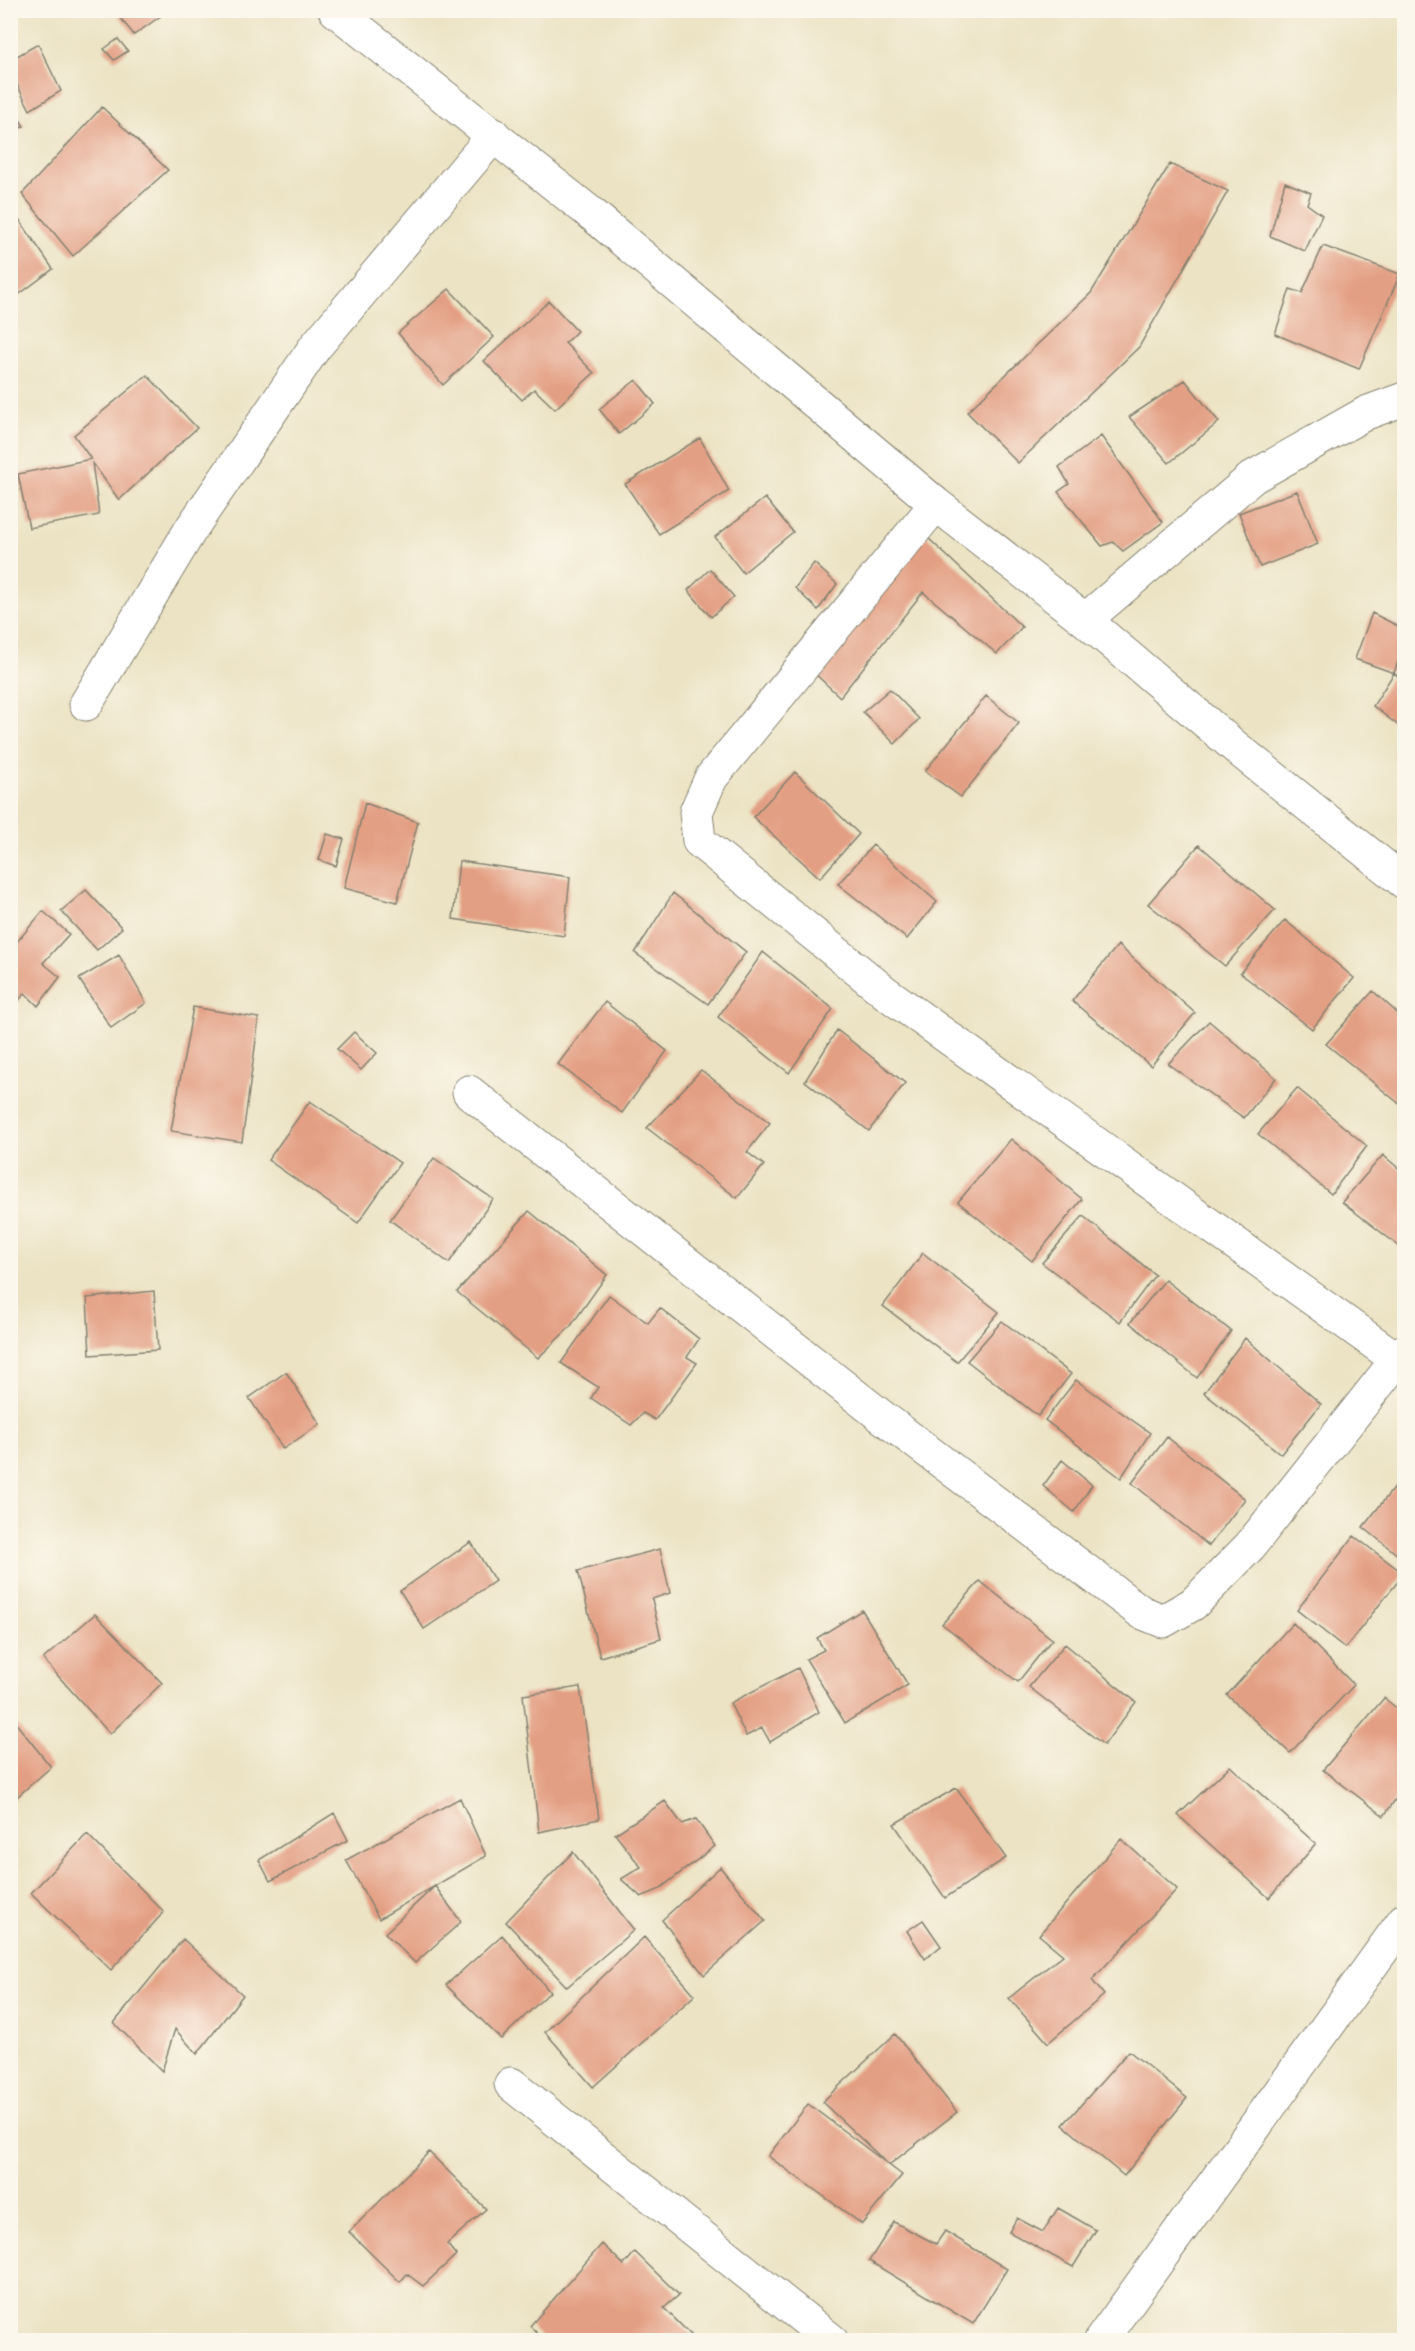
<svg xmlns="http://www.w3.org/2000/svg" width="1415" height="2351" font-family="'Gochi Hand',sans-serif">
<style>
.building{fill:#e39f83}
.lines{fill:none;stroke-linecap:round;stroke-linejoin:round}
.minor-casing{stroke:#848070;stroke-width:35}
.minor{stroke:#fff;stroke-width:33}
</style>
<rect width="100%" height="100%" fill="#fbf7ec"/>
<filter id="ink" filterUnits="userSpaceOnUse"><feTurbulence type="fractalNoise" baseFrequency=".0167" numOctaves="2"/><feDisplacementMap in="SourceGraphic" scale="12" xChannelSelector="R" yChannelSelector="G"/><feConvolveMatrix kernelMatrix="1 2 1 2 8 2 1 2 1" color-interpolation-filters="sRGB"/></filter>
<filter id="wash" filterUnits="userSpaceOnUse"><feTurbulence type="fractalNoise" baseFrequency=".008" numOctaves="4" result="noise"/><feDisplacementMap in="SourceGraphic" scale="24" xChannelSelector="R" yChannelSelector="G"/><feGaussianBlur stdDeviation="1.35" result="paint"/><feColorMatrix in="noise" values="0 0 0 0 0 0 0 0 0 0 0 0 0 0 0 0 0 1.4 0 .05"/><feComposite in="paint" operator="in"/></filter>
<g filter="url(#wash)">
<rect width="100%" height="100%" fill="#ece3c4"/>
<g id="blocks">
<path class="building" d="M 114,10 L 169,10 L 134,35 Z
M 118,39 L 128,51 L 114,60 L 104,49 Z
M 38,44 L 61,91 L 30,110 L 10,71 L 10,60 Z
M 10,105 L 24,126 L 10,134 Z
M 102,107 L 168,170 L 73,256 L 22,194 Z
M 1170,164 L 1228,191 L 1139,347 L 1018,463 L 967,412 L 1091,293 Z
M 1285,182 L 1311,193 L 1307,204 L 1322,215 L 1305,251 L 1270,236 Z
M 10,206 L 53,269 L 10,301 Z
M 1323,246 L 1400,274 L 1359,369 L 1275,334 L 1290,289 L 1302,293 Z
M 449,289 L 494,337 L 443,385 L 398,333 Z
M 549,301 L 577,331 L 565,343 L 594,373 L 555,409 L 534,389 L 522,400 L 484,361 Z
M 147,375 L 197,428 L 119,500 L 92,462 L 99,515 L 29,528 L 18,474 L 91,459 L 74,435 Z
M 636,380 L 655,404 L 619,434 L 599,409 Z
M 1185,380 L 1219,422 L 1169,463 L 1129,417 Z
M 1101,436 L 1163,522 L 1123,551 L 1113,542 L 1102,546 L 1058,492 L 1069,484 L 1059,467 Z
M 700,438 L 729,491 L 659,534 L 625,484 Z
M 1297,491 L 1318,544 L 1260,567 L 1239,513 Z
M 765,498 L 793,532 L 743,573 L 715,537 Z
M 926,536 L 1022,627 L 997,654 L 923,592 L 840,697 L 812,671 Z
M 814,563 L 837,584 L 818,610 L 795,588 Z
M 710,569 L 734,597 L 711,617 L 688,590 Z
M 1372,613 L 1404,629 L 1404,644 L 1394,673 L 1404,681 L 1404,730 L 1373,706 L 1394,673 L 1355,659 Z
M 890,689 L 919,719 L 895,744 L 863,712 Z
M 986,696 L 1019,723 L 961,797 L 925,771 Z
M 795,772 L 859,834 L 820,878 L 753,817 Z
M 365,803 L 418,822 L 397,902 L 344,888 Z
M 327,834 L 344,839 L 336,866 L 319,860 Z
M 873,845 L 937,902 L 907,939 L 838,884 Z
M 1199,845 L 1275,910 L 1225,966 L 1148,904 Z
M 459,861 L 570,877 L 564,936 L 453,919 Z
M 86,890 L 122,928 L 97,950 L 61,911 Z
M 673,893 L 746,952 L 708,1004 L 635,953 Z
M 43,911 L 69,934 L 43,963 L 60,977 L 38,1006 L 25,993 L 10,1011 L 10,950 Z
M 1285,920 L 1354,978 L 1312,1029 L 1240,973 Z
M 1118,945 L 1195,1013 L 1151,1066 L 1072,1001 Z
M 763,952 L 833,1009 L 789,1073 L 718,1017 Z
M 119,955 L 146,1003 L 111,1028 L 79,979 Z
M 1373,991 L 1404,1019 L 1404,1103 L 1402,1106 L 1326,1044 Z
M 605,1002 L 667,1051 L 622,1113 L 558,1064 Z
M 193,1007 L 259,1018 L 242,1142 L 171,1131 Z
M 1209,1021 L 1276,1078 L 1244,1118 L 1168,1064 Z
M 837,1030 L 905,1083 L 869,1131 L 805,1081 Z
M 354,1032 L 377,1053 L 361,1070 L 337,1049 Z
M 701,1070 L 770,1123 L 747,1152 L 764,1165 L 737,1198 L 647,1128 Z
M 1297,1088 L 1367,1146 L 1331,1194 L 1258,1134 Z
M 310,1101 L 400,1163 L 358,1223 L 268,1160 Z
M 1011,1139 L 1082,1199 L 1032,1261 L 958,1202 Z
M 1383,1155 L 1404,1173 L 1404,1250 L 1342,1202 Z
M 434,1158 L 493,1199 L 449,1263 L 390,1220 Z
M 529,1211 L 607,1275 L 570,1327 L 538,1358 L 457,1292 Z
M 1083,1216 L 1155,1275 L 1120,1322 L 1042,1263 Z
M 923,1253 L 999,1312 L 957,1362 L 883,1306 Z
M 1165,1280 L 1231,1331 L 1197,1378 L 1130,1323 Z
M 154,1291 L 158,1350 L 90,1355 L 87,1298 Z
M 609,1295 L 648,1323 L 660,1308 L 699,1339 L 687,1357 L 697,1363 L 655,1420 L 643,1413 L 631,1425 L 591,1398 L 598,1387 L 561,1363 Z
M 1002,1321 L 1071,1374 L 1038,1416 L 967,1361 Z
M 1245,1338 L 1321,1404 L 1281,1454 L 1204,1393 Z
M 286,1372 L 320,1424 L 283,1449 L 249,1398 Z
M 1076,1380 L 1150,1433 L 1121,1478 L 1045,1420 Z
M 1167,1437 L 1245,1499 L 1209,1546 L 1132,1483 Z
M 1062,1460 L 1092,1485 L 1074,1512 L 1043,1486 Z
M 1404,1475 L 1404,1560 L 1363,1527 Z
M 1354,1536 L 1404,1574 L 1345,1648 L 1297,1610 Z
M 471,1542 L 495,1581 L 424,1629 L 400,1591 Z
M 660,1549 L 670,1593 L 652,1599 L 661,1639 L 600,1657 L 578,1571 Z
M 980,1581 L 1052,1639 L 1018,1682 L 942,1624 Z
M 862,1610 L 908,1685 L 845,1723 L 806,1659 L 824,1650 L 817,1638 Z
M 95,1614 L 162,1683 L 110,1734 L 43,1659 Z
M 1293,1623 L 1354,1685 L 1290,1753 L 1227,1695 Z
M 1065,1644 L 1136,1702 L 1104,1745 L 1029,1687 Z
M 798,1668 L 819,1712 L 770,1742 L 762,1728 L 746,1736 L 730,1703 Z
M 580,1687 L 599,1819 L 539,1832 L 523,1695 Z
M 1384,1698 L 1404,1714 L 1404,1787 L 1384,1816 L 1323,1770 Z
M 10,1716 L 51,1767 L 10,1803 Z
M 1230,1766 L 1316,1844 L 1269,1898 L 1178,1815 Z
M 956,1788 L 1006,1858 L 945,1898 L 894,1824 Z
M 460,1798 L 486,1856 L 379,1919 L 346,1860 Z
M 665,1801 L 682,1824 L 696,1819 L 715,1846 L 658,1890 L 641,1897 L 621,1879 L 641,1867 L 615,1834 Z
M 334,1813 L 348,1840 L 270,1881 L 259,1860 Z
M 87,1834 L 164,1912 L 111,1970 L 31,1893 Z
M 1121,1839 L 1177,1889 L 1092,1980 L 1104,1995 L 1048,2043 L 1009,1998 L 1063,1955 L 1039,1935 Z
M 573,1852 L 634,1930 L 567,1987 L 506,1922 Z
M 720,1867 L 765,1921 L 704,1975 L 662,1920 Z
M 435,1886 L 461,1922 L 415,1963 L 385,1933 Z
M 923,1920 L 941,1946 L 925,1959 L 907,1931 Z
M 502,1935 L 550,1992 L 501,2039 L 446,1985 Z
M 644,1937 L 695,1995 L 593,2087 L 545,2032 Z
M 183,1939 L 243,1995 L 197,2054 L 175,2029 L 162,2071 L 114,2023 Z
M 895,2034 L 957,2112 L 889,2165 L 902,2175 L 862,2224 L 768,2156 L 808,2104 L 889,2165 L 822,2102 Z
M 1129,2051 L 1187,2098 L 1124,2176 L 1063,2125 Z
M 429,2152 L 486,2209 L 447,2244 L 456,2255 L 423,2286 L 407,2274 L 400,2282 L 349,2232 Z
M 1058,2208 L 1096,2230 L 1073,2267 L 1009,2232 L 1017,2218 L 1043,2232 Z
M 894,2222 L 936,2244 L 945,2231 L 1007,2269 L 973,2324 L 869,2261 Z
M 602,2244 L 624,2265 L 635,2252 L 679,2295 L 664,2308 L 696,2340 L 544,2340 L 530,2326 Z"/>
</g>
</g>
<g filter="url(#ink)">
<use href="#blocks" fill-opacity="0" stroke="#848070" stroke-width="1.5"/>
<g class="lines">
<g class="minor-casing">
<path id="minor" d="M 335,10 L 593,215 L 936,504 L 1085,620 L 1239,750 L 1404,882
M 936,504 L 711,778 L 696,812 L 699,841 L 886,993 L 1398,1360
M 1085,620 L 1253,477 L 1366,413 L 1404,399
M 86,704 L 191,529 L 315,347 L 494,135
M 469,1092 L 881,1416 L 1141,1612 L 1163,1621 L 1193,1604 L 1250,1546 L 1404,1351
M 511,2084 L 831,2340
M 1101,2340 L 1404,1920"/>
</g>
<use href="#minor" class="minor"/>
</g>
</g>
<rect width="1415" height="2351" fill="none" stroke="#fbf7ec" stroke-width="36"/>
</svg>
